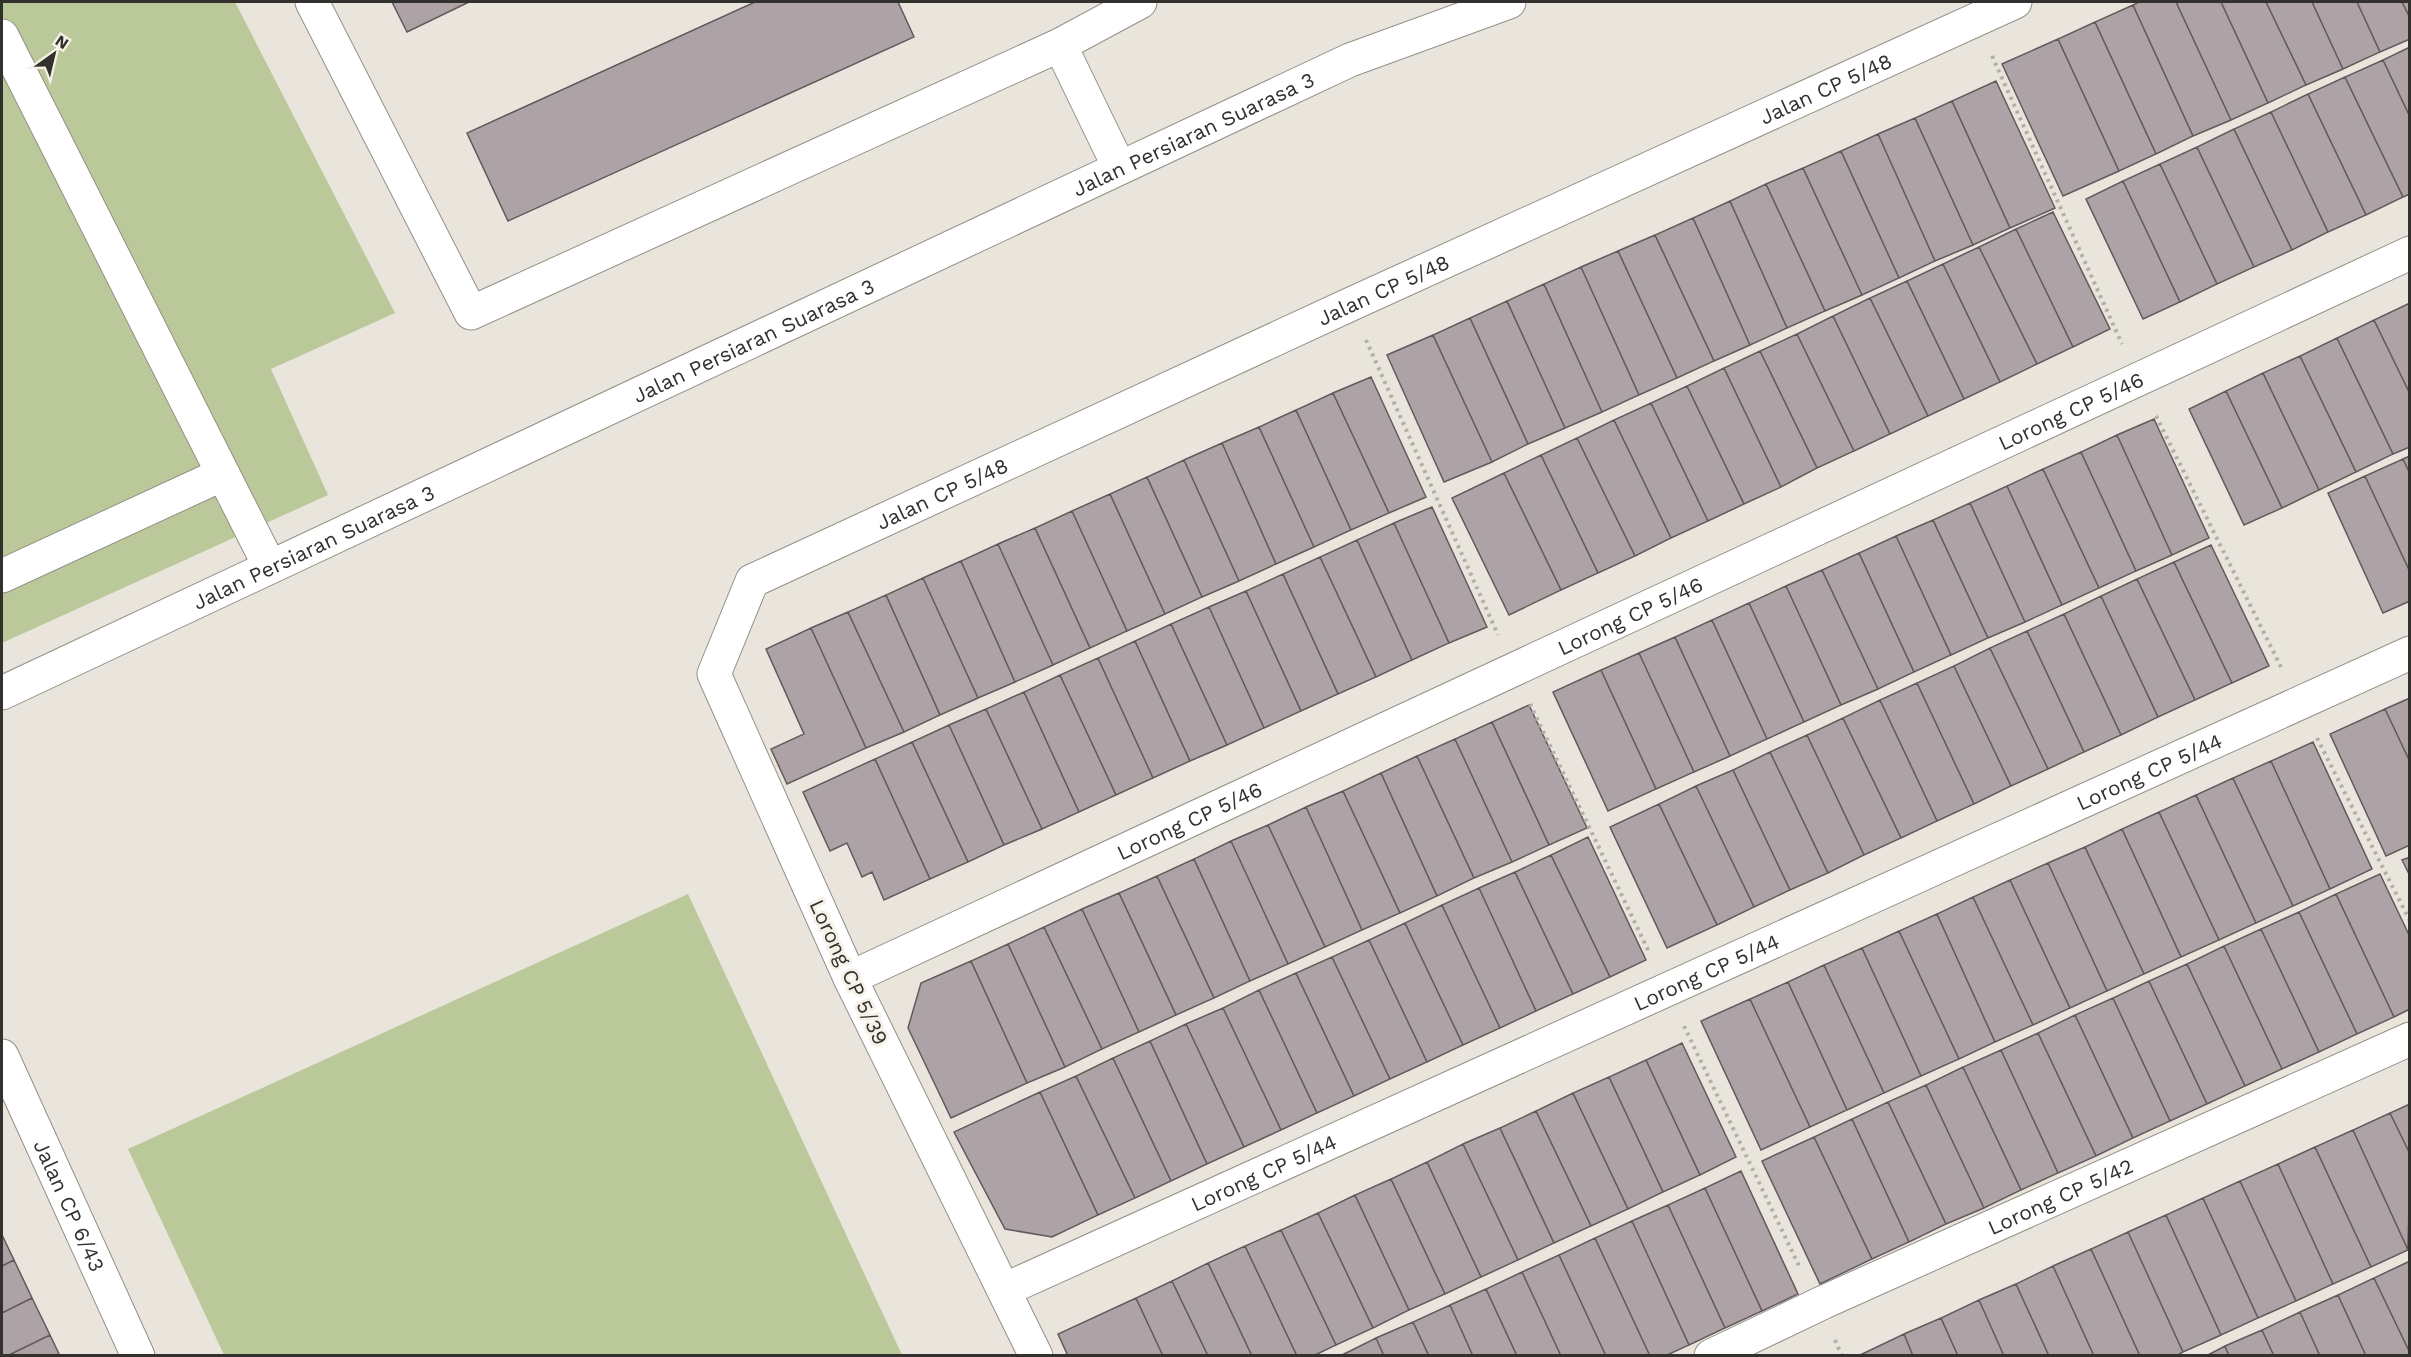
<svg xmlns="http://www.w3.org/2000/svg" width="2411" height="1357" font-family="'Work Sans',sans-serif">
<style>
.green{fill:#bbc99a}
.building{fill:#ada2a6;stroke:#63595c;stroke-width:1.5}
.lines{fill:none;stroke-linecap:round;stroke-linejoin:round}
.minor-casing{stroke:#949088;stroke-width:35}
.path{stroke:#b2afa7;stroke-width:4;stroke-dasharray:3 4.5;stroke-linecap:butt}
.minor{stroke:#fff;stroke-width:33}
.labels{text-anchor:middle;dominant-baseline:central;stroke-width:6;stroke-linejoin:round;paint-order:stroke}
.street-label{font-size:21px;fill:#33312e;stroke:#f6f2e9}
</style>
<rect width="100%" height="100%" fill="#e9e5dc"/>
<path class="green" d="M 2,2 L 235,2 L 395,313 L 271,369 L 328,495 L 2,643 Z
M 688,894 L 902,1355 L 224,1355 L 128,1149 Z"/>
<path class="building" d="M 392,2 L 469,2 L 407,32 Z
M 755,2 L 898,2 L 914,37 L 508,221 L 467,133 Z
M 2139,2 L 2176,2 L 2231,120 L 2193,136 L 2133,5 Z
M 2176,2 L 2221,2 L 2268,103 L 2231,120 Z
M 2221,2 L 2266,2 L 2306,85 L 2268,103 Z
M 2266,2 L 2312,2 L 2343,69 L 2306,85 Z
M 2312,2 L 2357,2 L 2380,52 L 2343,69 Z
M 2357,2 L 2402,2 L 2410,18 L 2410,39 L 2380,52 Z
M 2402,2 L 2410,2 L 2410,18 Z
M 2133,5 L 2193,136 L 2156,154 L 2095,22 Z
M 2095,22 L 2156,154 L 2119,171 L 2058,39 Z
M 2058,39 L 2119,171 L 2063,196 L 2002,64 Z
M 2410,47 L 2410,117 L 2383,60 Z
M 2383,60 L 2410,117 L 2410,194 L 2403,197 L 2345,77 Z
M 2345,77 L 2403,197 L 2366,215 L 2308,94 Z
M 1996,81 L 2055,208 L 2010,228 L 1952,101 Z
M 2308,94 L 2366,215 L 2328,232 L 2271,112 Z
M 1952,101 L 2010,228 L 1973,245 L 1915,118 Z
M 2271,112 L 2328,232 L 2292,250 L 2234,129 Z
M 1915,118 L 1973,245 L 1935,261 L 1878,134 Z
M 2234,129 L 2292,250 L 2254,267 L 2197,147 Z
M 1878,134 L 1935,261 L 1899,278 L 1841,151 Z
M 2197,147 L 2254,267 L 2217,284 L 2160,164 Z
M 1841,151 L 1899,278 L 1862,295 L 1803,168 Z
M 2160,164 L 2217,284 L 2180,302 L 2123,181 Z
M 1803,168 L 1862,295 L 1825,311 L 1766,184 Z
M 2123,181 L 2180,302 L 2143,319 L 2086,199 Z
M 1766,184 L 1825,311 L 1787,328 L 1730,201 Z
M 1730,201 L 1787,328 L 1750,345 L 1693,218 Z
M 2053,212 L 2110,329 L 2073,347 L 2016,229 Z
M 1693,218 L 1750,345 L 1714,361 L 1655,235 Z
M 2016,229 L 2073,347 L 2037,364 L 1979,247 Z
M 1655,235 L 1714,361 L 1677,378 L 1618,251 Z
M 1979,247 L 2037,364 L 2000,382 L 1943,264 Z
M 1618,251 L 1677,378 L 1639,395 L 1581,267 Z
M 1943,264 L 2000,382 L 1964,399 L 1907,281 Z
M 1581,267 L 1639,395 L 1602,412 L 1544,284 Z
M 1907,281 L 1964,399 L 1928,416 L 1870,298 Z
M 1544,284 L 1602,412 L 1565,428 L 1507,301 Z
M 1870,298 L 1928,416 L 1890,434 L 1833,316 Z
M 1507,301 L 1565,428 L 1528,444 L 1470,318 Z
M 2410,303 L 2410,394 L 2374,320 Z
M 1833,316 L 1890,434 L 1854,451 L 1797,334 Z
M 1470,318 L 1528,444 L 1492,462 L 1433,335 Z
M 2374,320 L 2410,394 L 2410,447 L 2393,454 L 2337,338 Z
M 1797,334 L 1854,451 L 1817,468 L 1760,351 Z
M 1433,335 L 1492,462 L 1444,482 L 1387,355 Z
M 2337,338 L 2393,454 L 2356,472 L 2300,356 Z
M 1760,351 L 1817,468 L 1781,487 L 1724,368 Z
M 2300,356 L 2356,472 L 2319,490 L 2263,373 Z
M 1724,368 L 1781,487 L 1744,504 L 1687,386 Z
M 2263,373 L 2319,490 L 2282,508 L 2226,391 Z
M 1371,377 L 1426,497 L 1389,513 L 1333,393 Z
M 1687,386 L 1744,504 L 1708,521 L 1651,403 Z
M 2226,391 L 2282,508 L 2244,525 L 2189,409 Z
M 1333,393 L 1389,513 L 1351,530 L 1296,410 Z
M 1651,403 L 1708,521 L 1671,538 L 1614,420 Z
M 1296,410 L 1351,530 L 1314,547 L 1259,427 Z
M 2154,419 L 2209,538 L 2172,555 L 2117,435 Z
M 1614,420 L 1671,538 L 1635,556 L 1577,438 Z
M 1259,427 L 1314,547 L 1276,564 L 1222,443 Z
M 2117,435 L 2172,555 L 2136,571 L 2081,452 Z
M 1577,438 L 1635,556 L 1598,573 L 1541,455 Z
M 1222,443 L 1276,564 L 1239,581 L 1184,460 Z
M 2081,452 L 2136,571 L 2099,588 L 2043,469 Z
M 1541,455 L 1598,573 L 1561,590 L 1504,473 Z
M 2410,456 L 2410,474 L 2403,459 Z
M 2403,459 L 2410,474 L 2410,572 L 2365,476 Z
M 1184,460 L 1239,581 L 1202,597 L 1147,477 Z
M 2043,469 L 2099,588 L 2062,605 L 2007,486 Z
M 1504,473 L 1561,590 L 1509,615 L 1452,498 Z
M 2365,476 L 2410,572 L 2410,601 L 2383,613 L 2328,493 Z
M 1147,477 L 1202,597 L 1165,614 L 1110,494 Z
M 2007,486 L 2062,605 L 2025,622 L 1970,503 Z
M 1110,494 L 1165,614 L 1127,631 L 1072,511 Z
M 1970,503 L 2025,622 L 1988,638 L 1933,520 Z
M 1432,507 L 1487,627 L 1449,643 L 1394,523 Z
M 1072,511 L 1127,631 L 1090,648 L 1035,528 Z
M 1933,520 L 1988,638 L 1951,655 L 1896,536 Z
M 1394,523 L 1449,643 L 1412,660 L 1357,540 Z
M 1035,528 L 1090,648 L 1053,665 L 998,544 Z
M 1896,536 L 1951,655 L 1914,672 L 1859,553 Z
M 1357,540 L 1412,660 L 1376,677 L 1320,557 Z
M 998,544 L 1053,665 L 1015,682 L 961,561 Z
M 2211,545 L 2269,666 L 2232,683 L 2174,562 Z
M 1859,553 L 1914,672 L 1878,689 L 1822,570 Z
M 1320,557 L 1376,677 L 1338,694 L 1283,574 Z
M 961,561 L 1015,682 L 978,698 L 923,578 Z
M 2174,562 L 2232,683 L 2195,700 L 2137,579 Z
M 1822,570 L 1878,689 L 1841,705 L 1786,586 Z
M 1283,574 L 1338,694 L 1301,711 L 1246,591 Z
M 923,578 L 978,698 L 940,715 L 886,595 Z
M 2137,579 L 2195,700 L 2158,717 L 2101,596 Z
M 1786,586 L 1841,705 L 1804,722 L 1749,603 Z
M 1246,591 L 1301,711 L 1264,728 L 1209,607 Z
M 886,595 L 940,715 L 904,732 L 848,612 Z
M 2101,596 L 2158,717 L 2121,735 L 2064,614 Z
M 1749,603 L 1804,722 L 1767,739 L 1712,620 Z
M 1209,607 L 1264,728 L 1227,745 L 1171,624 Z
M 848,612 L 904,732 L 866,748 L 811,628 Z
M 2064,614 L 2121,735 L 2084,752 L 2027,631 Z
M 1712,620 L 1767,739 L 1730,756 L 1675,637 Z
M 1171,624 L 1227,745 L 1190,761 L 1135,641 Z
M 811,628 L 866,748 L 787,784 L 771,749 L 804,734 L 766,649 Z
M 2027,631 L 2084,752 L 2048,769 L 1990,648 Z
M 1675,637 L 1730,756 L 1694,772 L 1639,653 Z
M 1135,641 L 1190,761 L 1153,778 L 1098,658 Z
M 1990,648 L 2048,769 L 2011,786 L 1954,666 Z
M 1639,653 L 1694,772 L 1656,789 L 1601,670 Z
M 1098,658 L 1153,778 L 1116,795 L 1060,675 Z
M 1954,666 L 2011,786 L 1974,804 L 1917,683 Z
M 1601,670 L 1656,789 L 1608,811 L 1553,692 Z
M 1060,675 L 1116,795 L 1079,812 L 1024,692 Z
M 1917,683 L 1974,804 L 1937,821 L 1880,700 Z
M 1024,692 L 1079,812 L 1042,829 L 986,709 Z
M 2410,698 L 2410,762 L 2385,709 Z
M 1880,700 L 1937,821 L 1901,838 L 1843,718 Z
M 1529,705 L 1587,828 L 1549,845 L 1492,722 Z
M 986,709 L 1042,829 L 1004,845 L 949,725 Z
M 2385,709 L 2410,762 L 2410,845 L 2386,856 L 2330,734 Z
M 1843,718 L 1901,838 L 1864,855 L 1807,735 Z
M 1492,722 L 1549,845 L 1512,862 L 1455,739 Z
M 949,725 L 1004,845 L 968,862 L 912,742 Z
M 1807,735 L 1864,855 L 1828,873 L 1770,752 Z
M 1455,739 L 1512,862 L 1474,878 L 1417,756 Z
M 912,742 L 968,862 L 930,879 L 875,759 Z
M 2313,742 L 2372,869 L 2330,889 L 2271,761 Z
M 1770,752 L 1828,873 L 1790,890 L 1733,770 Z
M 1417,756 L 1474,878 L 1437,896 L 1381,773 Z
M 875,759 L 930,879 L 884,900 L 872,872 L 862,877 L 847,843 L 830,851 L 803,792 Z
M 2271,761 L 2330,889 L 2293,906 L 2233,778 Z
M 1733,770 L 1790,890 L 1754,907 L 1696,786 Z
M 1381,773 L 1437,896 L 1400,913 L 1343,791 Z
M 2233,778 L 2293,906 L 2256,923 L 2196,795 Z
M 1696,786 L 1754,907 L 1717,925 L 1659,804 Z
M 1343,791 L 1400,913 L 1362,930 L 1306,807 Z
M 2196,795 L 2256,923 L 2219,940 L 2159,812 Z
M 1659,804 L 1717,925 L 1667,948 L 1610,827 Z
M 1306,807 L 1362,930 L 1325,947 L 1268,825 Z
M 2159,812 L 2219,940 L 2181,957 L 2122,829 Z
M 1268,825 L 1325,947 L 1288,964 L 1231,841 Z
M 2122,829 L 2181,957 L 2144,974 L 2085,847 Z
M 1588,837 L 1646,960 L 1610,977 L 1551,855 Z
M 1231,841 L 1288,964 L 1250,981 L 1194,859 Z
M 2085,847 L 2144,974 L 2107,991 L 2048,863 Z
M 1551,855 L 1610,977 L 1573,994 L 1515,872 Z
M 2410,857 L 2410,876 L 2402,860 Z
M 1194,859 L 1250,981 L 1214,998 L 1157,876 Z
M 2048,863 L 2107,991 L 2070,1008 L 2010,880 Z
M 1515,872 L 1573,994 L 1536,1011 L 1479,888 Z
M 2380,874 L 2410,937 L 2410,1009 L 2394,1017 L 2336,894 Z
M 1157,876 L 1214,998 L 1176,1015 L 1119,893 Z
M 2010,880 L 2070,1008 L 2033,1025 L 1973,897 Z
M 1479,888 L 1536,1011 L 1500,1028 L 1442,905 Z
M 1119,893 L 1176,1015 L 1139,1032 L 1082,909 Z
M 2336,894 L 2394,1017 L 2357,1034 L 2299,912 Z
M 1973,897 L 2033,1025 L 1995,1042 L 1937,914 Z
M 1442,905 L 1500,1028 L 1463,1045 L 1405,923 Z
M 1082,909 L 1139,1032 L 1102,1049 L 1044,927 Z
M 2299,912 L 2357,1034 L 2319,1052 L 2261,929 Z
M 1937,914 L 1995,1042 L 1959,1059 L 1899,931 Z
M 1405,923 L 1463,1045 L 1427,1062 L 1369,940 Z
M 1044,927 L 1102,1049 L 1065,1067 L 1008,944 Z
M 2261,929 L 2319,1052 L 2282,1069 L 2224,946 Z
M 1899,931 L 1959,1059 L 1921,1076 L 1862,948 Z
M 1369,940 L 1427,1062 L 1390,1079 L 1332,957 Z
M 1008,944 L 1065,1067 L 1027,1083 L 971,961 Z
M 2224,946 L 2282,1069 L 2245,1086 L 2187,964 Z
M 1862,948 L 1921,1076 L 1884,1093 L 1824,965 Z
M 1332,957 L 1390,1079 L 1354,1096 L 1296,973 Z
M 971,961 L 1027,1083 L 951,1118 L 908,1028 L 921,983 Z
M 2187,964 L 2245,1086 L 2207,1104 L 2149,981 Z
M 1824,965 L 1884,1093 L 1847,1110 L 1788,982 Z
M 1296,973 L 1354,1096 L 1317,1113 L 1259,990 Z
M 2149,981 L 2207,1104 L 2170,1121 L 2113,998 Z
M 1788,982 L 1847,1110 L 1810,1127 L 1750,999 Z
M 1259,990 L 1317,1113 L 1281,1130 L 1223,1008 Z
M 2113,998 L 2170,1121 L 2133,1138 L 2075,1015 Z
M 1750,999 L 1810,1127 L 1761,1150 L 1701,1021 Z
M 1223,1008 L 1281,1130 L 1244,1147 L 1186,1024 Z
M 2075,1015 L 2133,1138 L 2096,1156 L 2038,1033 Z
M 1186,1024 L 1244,1147 L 1207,1164 L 1150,1041 Z
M 2038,1033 L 2096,1156 L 2058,1173 L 2001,1050 Z
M 1150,1041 L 1207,1164 L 1171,1181 L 1113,1058 Z
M 1682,1043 L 1736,1157 L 1700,1175 L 1646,1060 Z
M 2001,1050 L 2058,1173 L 2021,1190 L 1963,1067 Z
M 1113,1058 L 1171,1181 L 1135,1198 L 1076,1076 Z
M 1646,1060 L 1700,1175 L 1663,1192 L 1609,1077 Z
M 1963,1067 L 2021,1190 L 1984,1208 L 1926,1085 Z
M 1076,1076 L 1135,1198 L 1098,1215 L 1040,1092 Z
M 1609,1077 L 1663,1192 L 1628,1209 L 1573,1093 Z
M 1926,1085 L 1984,1208 L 1946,1224 L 1888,1102 Z
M 1040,1092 L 1098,1215 L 1052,1237 L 1005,1229 L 954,1132 Z
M 1573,1093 L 1628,1209 L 1591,1226 L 1536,1111 Z
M 1888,1102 L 1946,1224 L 1909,1242 L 1852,1119 Z
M 2410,1104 L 2410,1154 L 2390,1113 Z
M 1536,1111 L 1591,1226 L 1554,1243 L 1500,1128 Z
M 2390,1113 L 2410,1154 L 2408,1250 L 2353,1130 Z
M 1852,1119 L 1909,1242 L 1872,1259 L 1814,1137 Z
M 1500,1128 L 1554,1243 L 1518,1260 L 1463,1144 Z
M 2353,1130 L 2408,1250 L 2371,1267 L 2315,1147 Z
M 1814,1137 L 1872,1259 L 1820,1284 L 1762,1161 Z
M 1463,1144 L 1518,1260 L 1481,1277 L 1427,1162 Z
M 2315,1147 L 2371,1267 L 2333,1284 L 2278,1164 Z
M 1427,1162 L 1481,1277 L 1445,1294 L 1391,1179 Z
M 2278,1164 L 2333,1284 L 2296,1301 L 2240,1181 Z
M 1741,1171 L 1798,1294 L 1762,1311 L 1705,1188 Z
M 1391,1179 L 1445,1294 L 1409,1310 L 1355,1195 Z
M 2240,1181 L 2296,1301 L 2258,1318 L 2203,1198 Z
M 1705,1188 L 1762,1311 L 1725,1328 L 1668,1205 Z
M 1355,1195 L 1409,1310 L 1373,1328 L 1318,1213 Z
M 2203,1198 L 2258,1318 L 2221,1335 L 2166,1215 Z
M 1668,1205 L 1725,1328 L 1689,1345 L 1632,1221 Z
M 1318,1213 L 1373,1328 L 1336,1345 L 1281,1230 Z
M 2166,1215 L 2221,1335 L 2183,1352 L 2128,1232 Z
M 1632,1221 L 1689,1345 L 1665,1356 L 1650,1356 L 1595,1238 Z
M 1281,1230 L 1336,1345 L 1313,1356 L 1297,1356 L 1245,1246 Z
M 2128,1232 L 2183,1352 L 2176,1356 L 2140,1356 L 2091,1249 Z
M 2,1235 L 14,1260 L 2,1266 Z
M 1595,1238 L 1650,1356 L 1606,1356 L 1559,1255 Z
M 1245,1246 L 1297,1356 L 1252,1356 L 1208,1263 Z
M 2091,1249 L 2140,1356 L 2094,1356 L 2053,1266 Z
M 1559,1255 L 1606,1356 L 1561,1356 L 1522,1272 Z
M 14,1260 L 32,1298 L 2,1313 L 2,1266 Z
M 2410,1261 L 2410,1353 L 2374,1278 Z
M 1208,1263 L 1252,1356 L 1208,1356 L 1172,1281 Z
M 2053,1266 L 2094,1356 L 2049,1356 L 2016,1284 Z
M 1522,1272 L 1561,1356 L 1517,1356 L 1486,1289 Z
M 2374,1278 L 2410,1353 L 2410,1356 L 2366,1356 L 2338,1295 Z
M 1172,1281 L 1208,1356 L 1163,1356 L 1136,1298 Z
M 2016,1284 L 2049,1356 L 2004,1356 L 1979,1300 Z
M 1486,1289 L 1517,1356 L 1473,1356 L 1450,1305 Z
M 2338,1295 L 2366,1356 L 2320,1356 L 2300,1312 Z
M 32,1298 L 50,1335 L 7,1356 L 2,1356 L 2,1313 Z
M 1136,1298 L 1163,1356 L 1068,1356 L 1058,1334 Z
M 1979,1300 L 2004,1356 L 1958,1356 L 1941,1318 Z
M 1450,1305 L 1473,1356 L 1429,1356 L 1413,1322 Z
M 2300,1312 L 2320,1356 L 2274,1356 L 2262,1330 Z
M 1941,1318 L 1958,1356 L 1913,1356 L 1904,1334 Z
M 1413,1322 L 1429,1356 L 1384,1356 L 1376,1338 Z
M 2262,1330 L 2274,1356 L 2229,1356 L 2225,1346 Z
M 1904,1334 L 1913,1356 L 1858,1356 Z
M 50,1335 L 60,1356 L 7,1356 Z
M 1376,1338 L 1384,1356 L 1340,1356 Z
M 2225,1346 L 2229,1356 L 2206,1356 Z"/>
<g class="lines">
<g class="minor-casing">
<g id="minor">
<path d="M 312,2 L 471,313 L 1060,45 L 1140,2"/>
<path d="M 2,36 L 270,567"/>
<path d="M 1060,45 L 1119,167"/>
<path d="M 2,576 L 223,474"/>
<path id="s1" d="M 2,693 L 1350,60 L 1509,2"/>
<path id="s2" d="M 850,978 L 2410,253"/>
<path id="s3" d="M 2,1056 L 138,1356"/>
<path id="s4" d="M 1004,1290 L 2410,653"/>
<path id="s5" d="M 1036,1356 L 850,978 L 714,674 L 752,581 L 1349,305 L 2015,2"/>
<path id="s6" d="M 1711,1356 L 1824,1302 L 2410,1039"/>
</g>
</g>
<path class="path" d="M 1992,56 L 2122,344
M 1366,340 L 1498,635
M 2156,416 L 2281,667
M 1530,704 L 1650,954
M 2317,738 L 2410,921
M 1684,1026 L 1800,1268
M 1835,1340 L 1842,1356"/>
<use href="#minor" class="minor"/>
</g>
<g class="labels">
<g class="street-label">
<text stroke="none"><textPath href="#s5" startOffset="2036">Jalan CP 5/48</textPath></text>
<text stroke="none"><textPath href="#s1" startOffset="1316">Jalan Persiaran Suarasa 3</textPath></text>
<text stroke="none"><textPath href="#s5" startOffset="1550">Jalan CP 5/48</textPath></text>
<text stroke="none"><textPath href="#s1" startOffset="830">Jalan Persiaran Suarasa 3</textPath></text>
<text stroke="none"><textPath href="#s2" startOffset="1346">Lorong CP 5/46</textPath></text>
<text stroke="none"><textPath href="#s5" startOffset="1064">Jalan CP 5/48</textPath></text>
<text stroke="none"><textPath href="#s1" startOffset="344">Jalan Persiaran Suarasa 3</textPath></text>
<text stroke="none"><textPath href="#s2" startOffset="860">Lorong CP 5/46</textPath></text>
<text stroke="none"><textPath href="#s4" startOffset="1257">Lorong CP 5/44</textPath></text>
<text stroke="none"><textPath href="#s2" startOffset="374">Lorong CP 5/46</textPath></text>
<text stroke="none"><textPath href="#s4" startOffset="771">Lorong CP 5/44</textPath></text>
<text transform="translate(849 972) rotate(65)">Lorong CP 5/39</text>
<text stroke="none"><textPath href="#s4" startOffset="285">Lorong CP 5/44</textPath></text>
<text stroke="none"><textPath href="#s6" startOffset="384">Lorong CP 5/42</textPath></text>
<text stroke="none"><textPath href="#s3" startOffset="164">Jalan CP 6/43</textPath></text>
</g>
</g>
<rect width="2411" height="1357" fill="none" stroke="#33312e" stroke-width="6"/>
<g transform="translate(54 54) rotate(34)" stroke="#f6f2e9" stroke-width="4.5" paint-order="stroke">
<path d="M0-4.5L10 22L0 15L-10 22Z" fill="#33312e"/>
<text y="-9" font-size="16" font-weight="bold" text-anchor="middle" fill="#33312e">N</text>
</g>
</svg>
